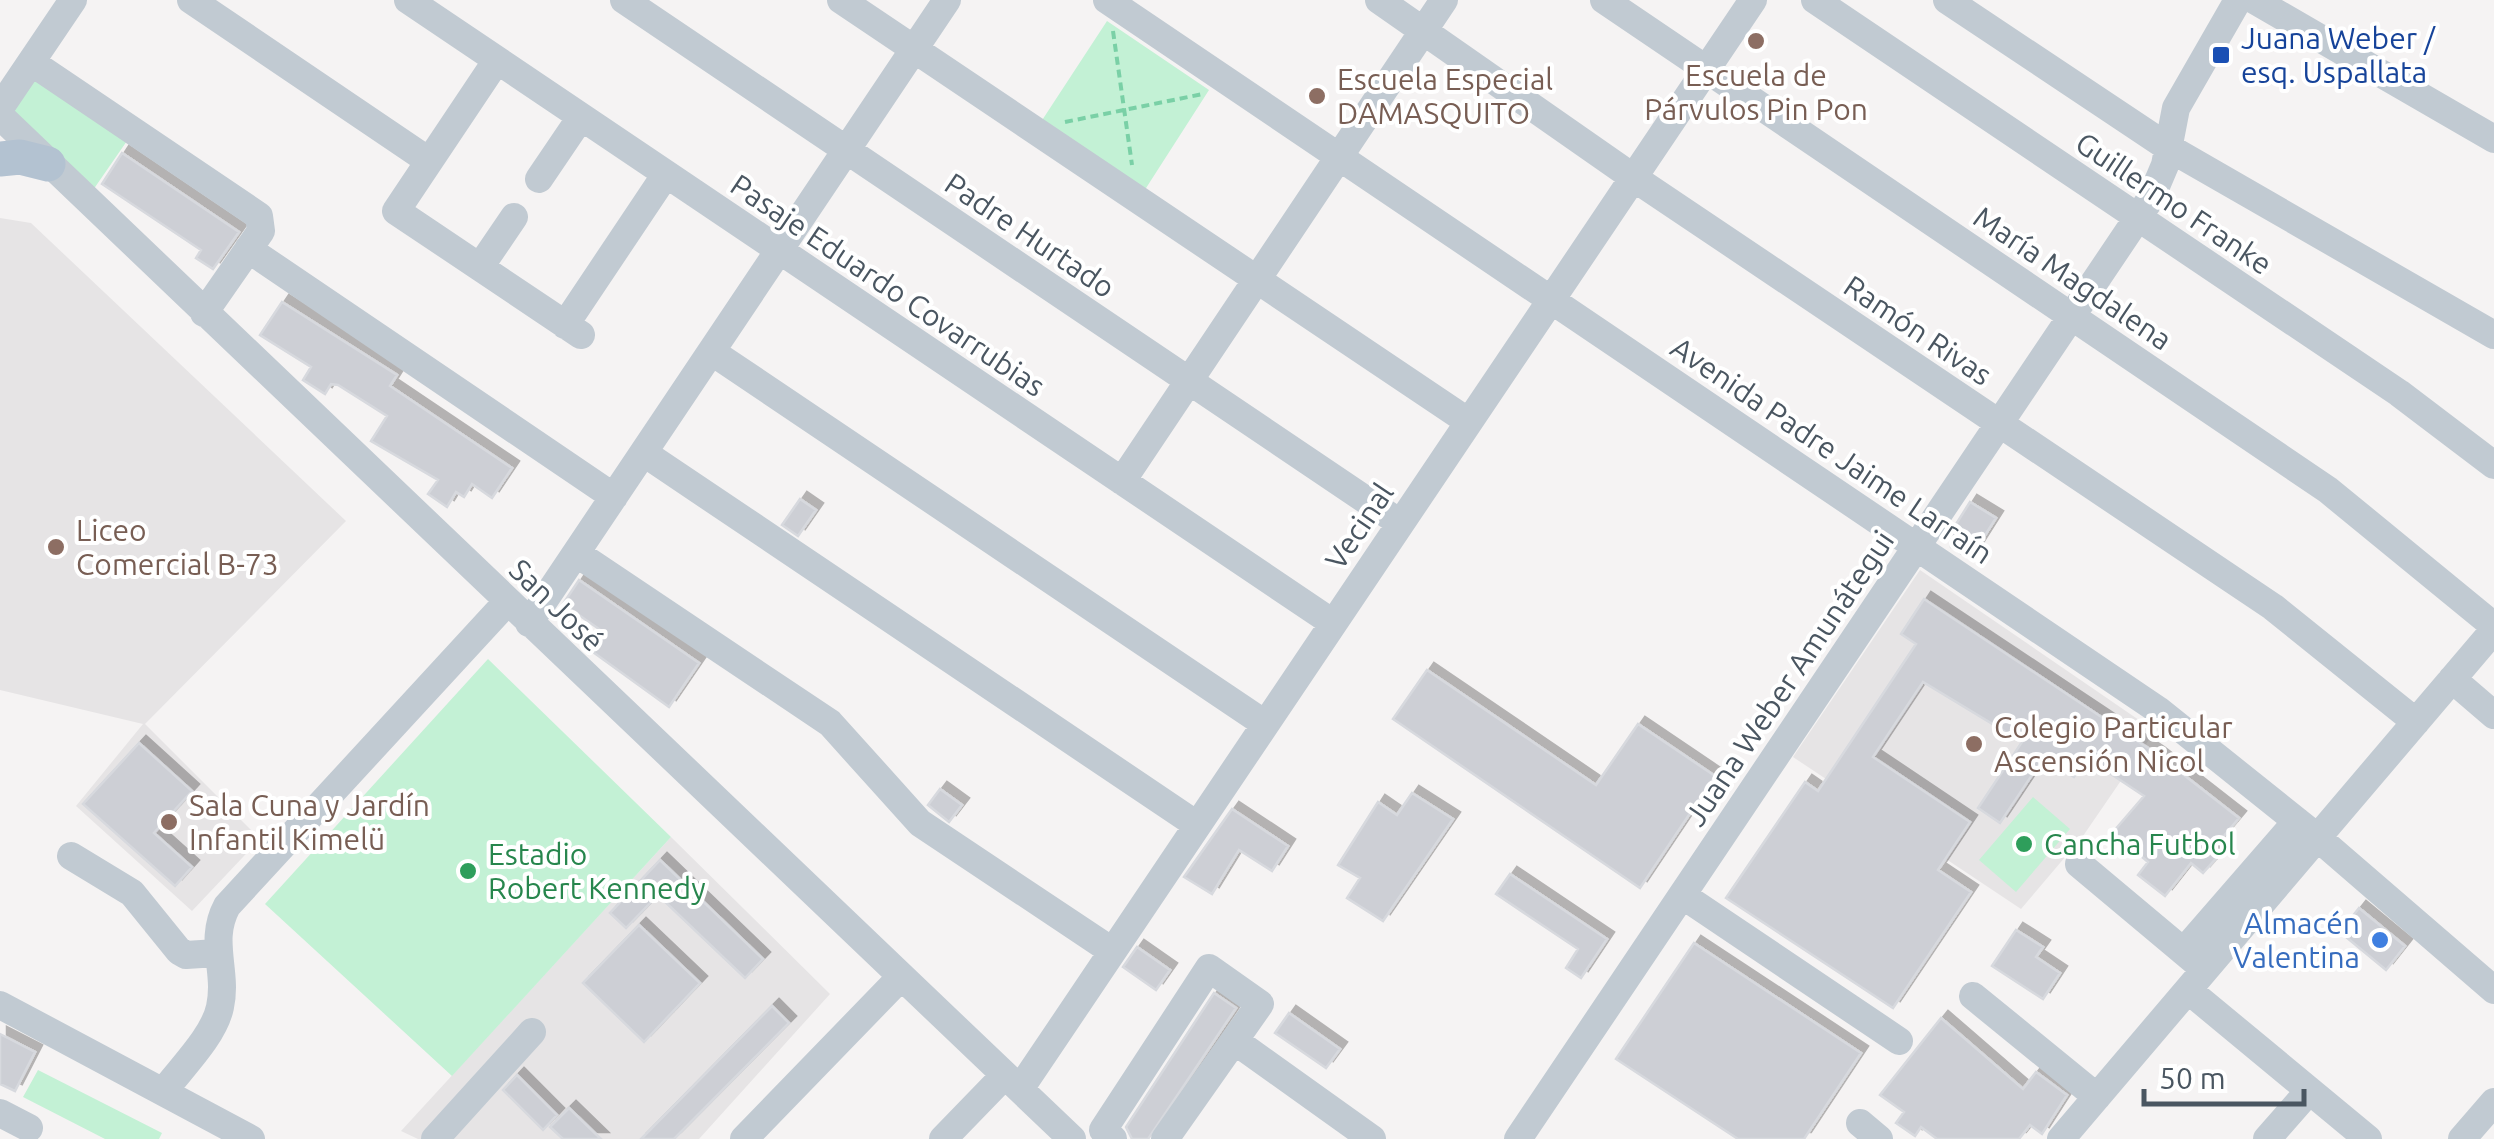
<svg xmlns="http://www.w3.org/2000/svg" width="2494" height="1139" font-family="Ubuntu,sans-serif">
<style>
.education{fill:#e6e4e5}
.green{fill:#c3f1d5}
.building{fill:#cdcfd5;stroke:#d7d9de;stroke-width:2.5;filter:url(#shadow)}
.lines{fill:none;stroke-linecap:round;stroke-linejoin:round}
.path{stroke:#7ad0a6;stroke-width:4;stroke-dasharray:8 5;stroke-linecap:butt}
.minor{stroke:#c1cad2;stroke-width:28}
.major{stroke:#b3c2d1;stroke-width:35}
.education-dot{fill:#8d6e63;stroke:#fff;stroke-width:4}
.transit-dot{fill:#1a4fb4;stroke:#fff;stroke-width:4}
.leisure-dot{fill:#2e9e5b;stroke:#fff;stroke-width:4}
.shop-dot{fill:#3f7fe0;stroke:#fff;stroke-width:4}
.labels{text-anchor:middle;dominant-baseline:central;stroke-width:8;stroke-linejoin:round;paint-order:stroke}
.transit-label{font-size:30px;fill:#164399;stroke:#fff;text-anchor:start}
.education-label{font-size:30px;fill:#785e54;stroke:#fff;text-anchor:start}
.street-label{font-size:30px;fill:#4a5661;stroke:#fff}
.leisure-label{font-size:30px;fill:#27864d;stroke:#fff;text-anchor:start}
.shop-label{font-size:30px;fill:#366cbe;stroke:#fff;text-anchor:end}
</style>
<defs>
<filter id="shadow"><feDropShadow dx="7" dy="-7" stdDeviation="0" flood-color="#0004"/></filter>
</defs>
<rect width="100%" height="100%" fill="#f5f3f3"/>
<path class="education" d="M 0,218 L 31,223 L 346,521 L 145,724 L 260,839 L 192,911 L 76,806 L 143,724 L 0,690 Z
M 1920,570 L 2155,731 L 2083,836 L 2021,909 L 1793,757 Z
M 671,837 L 830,994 L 699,1139 L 418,1139 L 401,1131 Z"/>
<path class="green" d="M 1107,21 L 1209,90 L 1139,199 L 1035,131 Z
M 37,75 L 129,138 L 91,193 L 8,116 Z
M 488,659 L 671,837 L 452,1076 L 265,904 Z
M 2033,797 L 2070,829 L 2016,892 L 1979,860 Z
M 38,1070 L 162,1133 L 159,1139 L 105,1139 L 23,1097 Z"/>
<path class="building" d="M 122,153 L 239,232 L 213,269 L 196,258 L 201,250 L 102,184 Z
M 282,302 L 397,375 L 390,386 L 512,468 L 492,498 L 472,484 L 464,497 L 456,492 L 447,507 L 428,494 L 438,480 L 371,441 L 387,416 L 338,385 L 331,384 L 325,394 L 303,380 L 311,367 L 260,335 Z
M 800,499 L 816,510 L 798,536 L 782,525 Z
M 1970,502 L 1996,518 L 1970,559 L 1951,547 L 1951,532 Z
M 579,580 L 699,663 L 669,707 L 586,647 L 599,629 L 563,604 Z
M 1924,599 L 2157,754 L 2239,818 L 2212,850 L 2219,855 L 2203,873 L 2191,863 L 2165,896 L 2138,875 L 2148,862 L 2113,832 L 2144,796 L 2087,758 L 2074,777 L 2044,757 L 2000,823 L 1978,808 L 2022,742 L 1923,682 L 1873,757 L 1970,822 L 1938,870 L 1971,892 L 1893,1008 L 1726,898 L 1805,782 L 1818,791 L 1916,644 L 1901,634 Z
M 1427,670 L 1596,785 L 1638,724 L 1715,776 L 1640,888 L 1393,719 Z
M 139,743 L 192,791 L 154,833 L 192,867 L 175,886 L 83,804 Z
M 940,789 L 962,805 L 949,822 L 928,805 Z
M 1412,793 L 1453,819 L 1383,921 L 1347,898 L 1360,878 L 1338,865 L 1378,802 L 1397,815 Z
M 1232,809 L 1288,846 L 1272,871 L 1239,850 L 1212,894 L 1184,877 Z
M 660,860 L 763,959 L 745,978 L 658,895 L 626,928 L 610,913 Z
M 1510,874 L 1607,939 L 1581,978 L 1566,968 L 1578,949 L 1496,894 Z
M 2359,908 L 2405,946 L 2386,970 L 2340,932 Z
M 639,925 L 700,983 L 644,1042 L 583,983 Z
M 2016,930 L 2043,947 L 2036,957 L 2060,973 L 2043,999 L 1992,966 Z
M 1694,943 L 1861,1053 L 1804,1139 L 1738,1139 L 1616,1059 Z
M 1137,947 L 1170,970 L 1156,990 L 1123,967 Z
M 1214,993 L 1236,1008 L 1148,1139 L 1132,1139 L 1126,1127 Z
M 772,1006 L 789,1023 L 674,1139 L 641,1139 Z
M 1289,1013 L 1340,1049 L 1326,1068 L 1275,1033 Z
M 1941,1018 L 2023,1089 L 2036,1072 L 2067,1095 L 2042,1134 L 2030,1125 L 2019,1139 L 1937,1139 L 1921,1127 L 1915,1136 L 1896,1123 L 1904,1112 L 1880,1095 Z
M 0,1034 L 35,1052 L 15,1091 L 0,1084 Z
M 517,1075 L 557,1115 L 543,1130 L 503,1090 Z
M 569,1108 L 601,1139 L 563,1139 L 550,1127 Z"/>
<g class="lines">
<path class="path" d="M 1113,31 L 1132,165
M 1065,122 L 1203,94"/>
<path class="minor" d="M 191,0 L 429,161
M 408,0 L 1333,623
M 624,0 L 1400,523
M 841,0 L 1469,422
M 1107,0 L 2158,710 L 2318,838 L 2494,990
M 1379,0 L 1634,178 L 2273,607 L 2416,722
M 1604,0 L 2328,490 L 2494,626
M 1815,0 L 2399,393 L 2494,465
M 1947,0 L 2169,148 L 2494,335
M 2254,0 L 2494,139
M 497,60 L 396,211 L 581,335
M 31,62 L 259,216 L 261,231 L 204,313
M 0,108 L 73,0
M 0,116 L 1072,1139
M 539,179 L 581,117
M 248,249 L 614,497
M 480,267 L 514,217
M 565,325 L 666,174
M 712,352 L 1265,724
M 644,453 L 1197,825
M 1122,481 L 1444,0
M 576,553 L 830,723 L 920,823 L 1112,951
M 529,623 L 947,0
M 2452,679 L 2494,715
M 71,856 L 132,893 L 179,951 L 186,955 L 217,953
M 2079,864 L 2196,962
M 1682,895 L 1899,1041
M 2184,951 L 2297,821
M 2188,990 L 2368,1139
M 1973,996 L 2097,1097
M 0,1005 L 251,1139
M 1235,1041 L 1372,1139
M 1020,1089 L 1753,0
M 163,1092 C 181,1068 214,1036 220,1007 C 228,971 208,941 227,906 L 507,602
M 0,1113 L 29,1128
M 1860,1123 L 1879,1139
M 435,1139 L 532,1032
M 744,1139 L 901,977
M 943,1139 L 1005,1075
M 1113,1139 L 1103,1130 L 1209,968 L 1260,1004 L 1165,1139
M 1518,1139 L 2151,198 L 2165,165 L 2176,108 L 2238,0
M 2061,1139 L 2494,630
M 2267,1139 L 2309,1091
M 2462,1139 L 2494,1102"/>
<path class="major" d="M 0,159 L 20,157 L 48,164"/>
</g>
<g class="education-dot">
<circle cx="1756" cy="41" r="10"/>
<circle cx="1317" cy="96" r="10"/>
<circle cx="56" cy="547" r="10"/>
<circle cx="1974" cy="744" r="10"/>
<circle cx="169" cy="822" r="10"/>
</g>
<rect class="transit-dot" x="2211" y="45" width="20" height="20" rx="5"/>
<g class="leisure-dot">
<circle cx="2024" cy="844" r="10"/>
<circle cx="468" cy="871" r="10"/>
</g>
<circle class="shop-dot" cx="2380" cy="940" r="10"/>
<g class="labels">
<g class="transit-label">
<text x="2241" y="38">Juana Weber /<tspan x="2241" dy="34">esq. Uspallata</tspan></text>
</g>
<g class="education-label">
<text x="1756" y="75" text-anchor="middle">Escuela de<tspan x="1756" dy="34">Párvulos Pin Pon</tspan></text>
<text x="1337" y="79">Escuela Especial<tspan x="1337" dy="34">DAMASQUITO</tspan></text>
<text x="76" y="530">Liceo<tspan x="76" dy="34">Comercial B-73</tspan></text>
<text x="1994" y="727">Colegio Particular<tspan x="1994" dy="34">Ascensión Nicol</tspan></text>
<text x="189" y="805">Sala Cuna y Jardín<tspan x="189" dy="34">Infantil Kimelü</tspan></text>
</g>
<g class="street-label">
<text transform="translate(2174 203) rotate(34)">Guillermo Franke</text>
<text transform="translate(1030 235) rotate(34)">Padre Hurtado</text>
<text transform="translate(2073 278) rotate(34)">María Magdalena</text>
<text transform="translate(888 285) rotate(34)">Pasaje Eduardo Covarrubias</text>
<text transform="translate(1918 330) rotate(34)">Ramón Rivas</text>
<text transform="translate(1832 450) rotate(34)">Avenida Padre Jaime Larraín</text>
<text transform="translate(1359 526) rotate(-56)">Vecinal</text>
<text transform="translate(557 605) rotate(44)">San José</text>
<text transform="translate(1789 678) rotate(-56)">Juana Weber Amunátegui</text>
</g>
<g class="leisure-label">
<text x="2044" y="844">Cancha Futbol</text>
<text x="488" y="854">Estadio<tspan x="488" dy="34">Robert Kennedy</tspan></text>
</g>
<g class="shop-label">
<text x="2360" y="923">Almacén<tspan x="2360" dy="34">Valentina</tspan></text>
</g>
</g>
<path d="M2144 1089v15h160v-15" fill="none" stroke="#4a5661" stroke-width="5"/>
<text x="2159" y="1089" font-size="30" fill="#4a5661" stroke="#ffffff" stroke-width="8" paint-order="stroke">50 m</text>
</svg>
